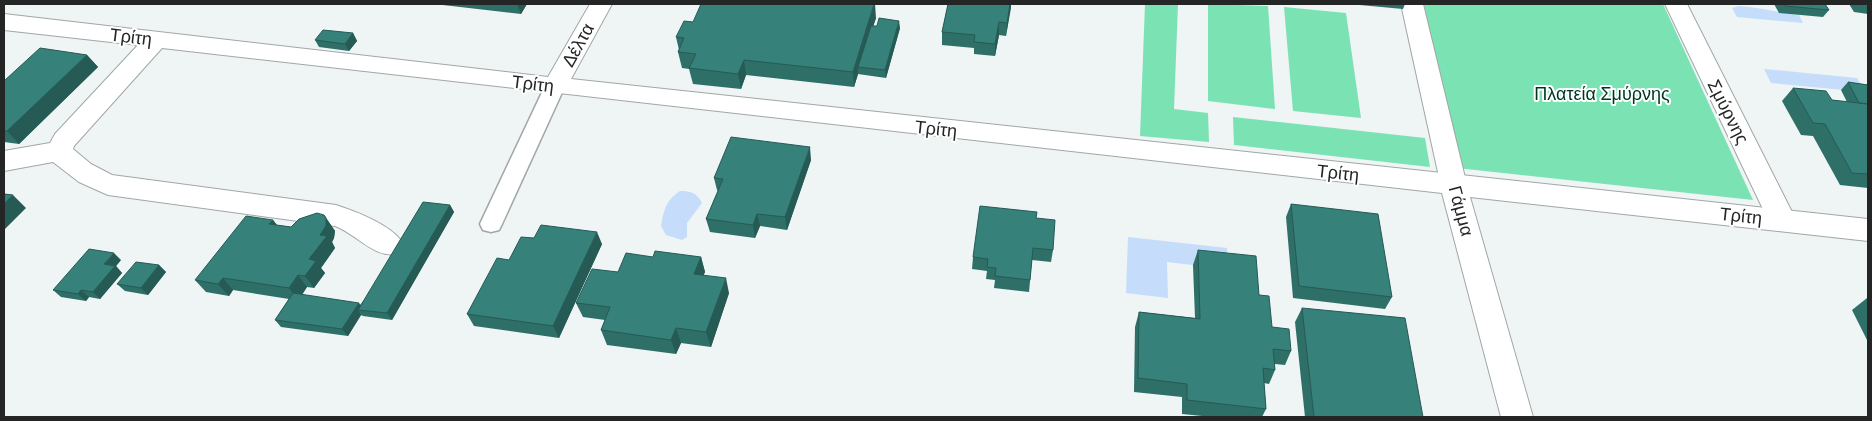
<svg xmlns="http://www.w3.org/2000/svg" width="1872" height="421" font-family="Rubik,sans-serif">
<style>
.green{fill:#7be2b4}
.water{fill:#c5dcfb}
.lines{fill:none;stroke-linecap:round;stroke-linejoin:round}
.service-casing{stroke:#a1a6a7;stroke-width:3}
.pedestrian-casing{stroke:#a1a6a7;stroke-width:2}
.minor-casing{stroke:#a1a6a7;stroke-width:2}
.service{fill:#fff;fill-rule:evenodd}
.pedestrian{fill:#fff;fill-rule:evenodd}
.minor{fill:#fff;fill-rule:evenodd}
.wall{fill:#2e6f68}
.shaded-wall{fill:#265a55}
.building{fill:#368179;stroke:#265a55}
.labels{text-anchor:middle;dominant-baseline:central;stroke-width:4;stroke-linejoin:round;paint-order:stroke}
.street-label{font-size:18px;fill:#242626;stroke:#fff}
.park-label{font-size:18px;fill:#013422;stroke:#fff}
</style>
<rect width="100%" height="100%" fill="#eff4f5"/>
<path class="green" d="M 1145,4 L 1178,4 L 1174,109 L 1208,113 L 1209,142 L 1140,136 Z
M 1208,4 L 1268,6 L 1275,109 L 1208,101 Z
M 1424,4 L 1663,4 L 1753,200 L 1457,168 Z
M 1284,7 L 1346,13 L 1361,118 L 1293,111 Z
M 1233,117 L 1425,138 L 1430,167 L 1234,145 Z"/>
<path class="water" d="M 1739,6 C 1760,7 1778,13 1799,15 L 1803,23 L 1737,17 L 1732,8 Z
M 1764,69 L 1857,78 L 1865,92 L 1771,83 Z
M 680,191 C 691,191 697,193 702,203 L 687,223 L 687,237 L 682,240 L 666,235 L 661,226 C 664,210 666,200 680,191 Z
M 1128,237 L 1227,248 L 1227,269 L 1167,262 L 1168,298 L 1126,293 Z"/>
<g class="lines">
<g class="service-casing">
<path id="service" d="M 555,79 L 562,81 L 565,86 L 502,224 L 499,230 L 491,232 L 483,230 L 480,224 L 545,86 L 548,81 Z"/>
</g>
<g class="pedestrian-casing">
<path id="pedestrian" d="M 1401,4 L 1423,4 L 1467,186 L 1464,193 L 1454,196 L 1444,193 L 1441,186 Z
M 1665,4 L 1687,4 L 1796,220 L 1792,228 L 1782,231 L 1772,228 Z"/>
</g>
<g class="minor-casing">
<path id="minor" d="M 590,4 L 612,4 L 571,79 L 1868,219 L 1868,241 L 1470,197 L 1533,417 L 1501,417 L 1442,193 L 162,48 L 74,146 L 73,149 L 91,164 L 112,175 L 336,205 C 357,212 393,225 404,245 L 400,253 C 376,261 357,234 335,226 L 108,195 L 79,182 L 53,162 L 4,171 L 4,151 L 50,143 L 55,134 L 138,45 L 4,30 L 4,14 L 548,77 Z"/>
</g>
<use href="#service" class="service"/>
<use href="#pedestrian" class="pedestrian"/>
<use href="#minor" class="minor"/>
</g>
<path class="wall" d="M 434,4 L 527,4 L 521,14 Z
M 948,4 L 1011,4 L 1006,36 L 999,35 L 995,56 L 974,54 L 974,48 L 942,45 L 942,32 Z
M 1349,4 L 1405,4 L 1403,9 Z
M 1774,4 L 1825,4 L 1829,10 L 1823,17 L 1779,13 Z
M 1849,4 L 1868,4 L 1868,14 L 1854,12 Z
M 876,18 L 873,26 L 900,28 L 886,78 L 858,74 L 854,87 L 746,75 L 741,89 L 693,84 L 689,69 L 682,68 L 678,52 L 679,50 L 676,37 L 693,22 Z
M 353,33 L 357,41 L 349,51 L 319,47 L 315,40 Z
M 87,55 L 98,67 L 19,144 L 4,142 L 4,81 Z
M 1848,82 L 1868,85 L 1868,188 L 1840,185 L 1813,136 L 1801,135 L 1782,101 L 1793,88 L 1832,100 L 1847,102 L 1841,90 Z
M 811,160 L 787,230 L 760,226 L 755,238 L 710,232 L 706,219 L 718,191 L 717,190 L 714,178 Z
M 1291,204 L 1392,297 L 1385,309 L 1293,298 L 1286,217 Z
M 450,205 L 454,212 L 392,320 L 363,316 L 361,315 L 348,336 L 281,327 L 275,320 L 289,299 L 233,290 L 229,296 L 206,292 L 195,280 L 273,220 L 277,225 L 291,227 L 324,215 L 335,231 L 334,238 L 332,242 L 335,248 L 321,268 L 325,273 L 314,288 L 307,287 L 302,295 L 360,305 Z
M 1036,218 L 1053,250 L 1051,262 L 1032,260 L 1029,292 L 994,288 L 995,280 L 986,279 L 987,271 L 972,269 L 973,257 Z
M 602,244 L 559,338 L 474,326 L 467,314 L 509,260 Z
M 1198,250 L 1259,295 L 1272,327 L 1291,351 L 1285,365 L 1275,364 L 1275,370 L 1269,384 L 1264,383 L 1266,409 L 1262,417 L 1212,417 L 1182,414 L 1182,397 L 1134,392 L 1135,327 L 1139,312 L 1195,318 L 1193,265 Z
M 701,257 L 705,272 L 703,275 L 729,293 L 711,347 L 681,343 L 676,354 L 607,345 L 601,330 L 605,320 L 583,317 L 576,303 L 618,272 Z
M 121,260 L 116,266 L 122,273 L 100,299 L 89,297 L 86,301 L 61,297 L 53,290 Z
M 159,265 L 166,272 L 148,295 L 125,291 L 117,284 Z
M 1867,298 L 1868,299 L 1868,342 L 1852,310 Z
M 1302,308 L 1423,417 L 1305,417 L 1295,322 Z"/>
<path class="shaded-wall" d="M 517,4 L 527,4 L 521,14 Z
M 874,4 L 875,4 L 876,18 L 860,67 L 858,67 L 858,74 L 854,87 L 853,72 Z
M 1010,4 L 1011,4 L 1011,8 L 1006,36 L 1007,23 Z
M 899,21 L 900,28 L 886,78 L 885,70 Z
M 999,22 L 999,35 L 995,56 L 995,44 Z
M 353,33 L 357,41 L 349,51 L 345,44 Z
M 87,55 L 98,67 L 19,144 L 7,131 Z
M 744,60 L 746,75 L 741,89 L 738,74 Z
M 810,147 L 811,160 L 787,230 L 785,217 Z
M 4,188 L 5,189 L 5,194 L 13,195 L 26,208 L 4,230 Z
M 450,205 L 454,212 L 392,320 L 387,313 Z
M 757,214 L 760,226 L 755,238 L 753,225 Z
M 324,215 L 335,231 L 334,238 L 332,242 L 335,248 L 321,268 L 325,273 L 314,288 L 305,276 L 309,259 L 320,235 Z
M 273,220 L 282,232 L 269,224 Z
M 597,232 L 602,244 L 559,338 L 553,326 Z
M 114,253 L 121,260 L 116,266 L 122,273 L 100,299 L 93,292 L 104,264 Z
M 701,257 L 705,272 L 698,289 L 694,274 Z
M 159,265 L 166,272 L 148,295 L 141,288 Z
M 298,275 L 307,287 L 298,300 L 289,288 Z
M 223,278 L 233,290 L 229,296 L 218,284 Z
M 726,278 L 729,293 L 711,347 L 706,332 Z
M 81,290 L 89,297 L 86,301 L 78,294 Z
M 359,303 L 364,310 L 358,310 L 361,315 L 348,336 L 342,329 Z
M 676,328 L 681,343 L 676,354 L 671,340 Z"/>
<path class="building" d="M 701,4 L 874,4 L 853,72 L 744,60 L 738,74 L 689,68 L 696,54 L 678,52 L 684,38 L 676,37 L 684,21 L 693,22 Z
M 948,4 L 1010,4 L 1007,23 L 999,22 L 995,44 L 974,42 L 975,35 L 942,32 Z
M 1784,4 L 1825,4 L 1829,10 L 1785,6 Z
M 879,18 L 899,21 L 885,70 L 858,67 L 871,26 L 877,26 Z
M 323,30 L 353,33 L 345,44 L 315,40 Z
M 40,48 L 87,55 L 7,131 L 4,131 L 4,81 Z
M 1848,82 L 1868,85 L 1868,104 L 1859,103 Z
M 1793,88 L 1826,91 L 1832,100 L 1868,104 L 1868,174 L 1852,173 L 1825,124 L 1813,123 Z
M 731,137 L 810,147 L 785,217 L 757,214 L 753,225 L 706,219 L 723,179 L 714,178 Z
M 4,194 L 13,195 L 4,204 Z
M 423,202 L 450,205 L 387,313 L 358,310 Z
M 1291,204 L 1378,214 L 1392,297 L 1299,286 Z
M 980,206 L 1037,212 L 1036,218 L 1055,220 L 1053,250 L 1033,248 L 1030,280 L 995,276 L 996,268 L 987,267 L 988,259 L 973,257 Z
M 317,213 L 324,215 L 326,218 L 326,226 L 320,235 L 327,236 L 309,259 L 316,261 L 305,276 L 298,275 L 289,288 L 223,278 L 218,284 L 195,280 L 246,216 L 273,220 L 269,224 L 291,227 L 299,219 Z
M 541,225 L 597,232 L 553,326 L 467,314 L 497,258 L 509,260 L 521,237 L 534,238 Z
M 89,249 L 114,253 L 104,264 L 115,266 L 93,292 L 81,290 L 78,294 L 53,290 Z
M 1198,250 L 1256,256 L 1259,295 L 1269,296 L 1272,327 L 1289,329 L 1291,351 L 1273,349 L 1275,370 L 1263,368 L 1266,409 L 1187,400 L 1187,384 L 1138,378 L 1139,312 L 1200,319 Z
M 655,251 L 701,257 L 694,274 L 726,278 L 706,332 L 676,328 L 671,340 L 601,330 L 610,307 L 576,303 L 592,269 L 618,272 L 626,253 L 653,257 Z
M 136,262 L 159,265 L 141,288 L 117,284 Z
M 293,293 L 359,303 L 342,329 L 275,320 Z
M 1302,308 L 1405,318 L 1423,417 L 1314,417 Z"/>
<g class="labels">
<g class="street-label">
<text transform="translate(131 37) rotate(7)">Τρίτη</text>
<text transform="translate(578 45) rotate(-61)">Δέλτα</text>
<text transform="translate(533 84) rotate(7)">Τρίτη</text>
<text transform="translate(1728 112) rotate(63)">Σμύρνης</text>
<text transform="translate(936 129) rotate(6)">Τρίτη</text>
<text transform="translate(1338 173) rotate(6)">Τρίτη</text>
<text transform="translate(1461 211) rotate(75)">Γάμμα</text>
<text transform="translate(1741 216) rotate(6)">Τρίτη</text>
</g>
<g class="park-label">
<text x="1602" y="94">Πλατεία Σμύρνης</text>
</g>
</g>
<rect width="1872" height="421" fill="none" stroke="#242626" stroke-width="10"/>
</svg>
